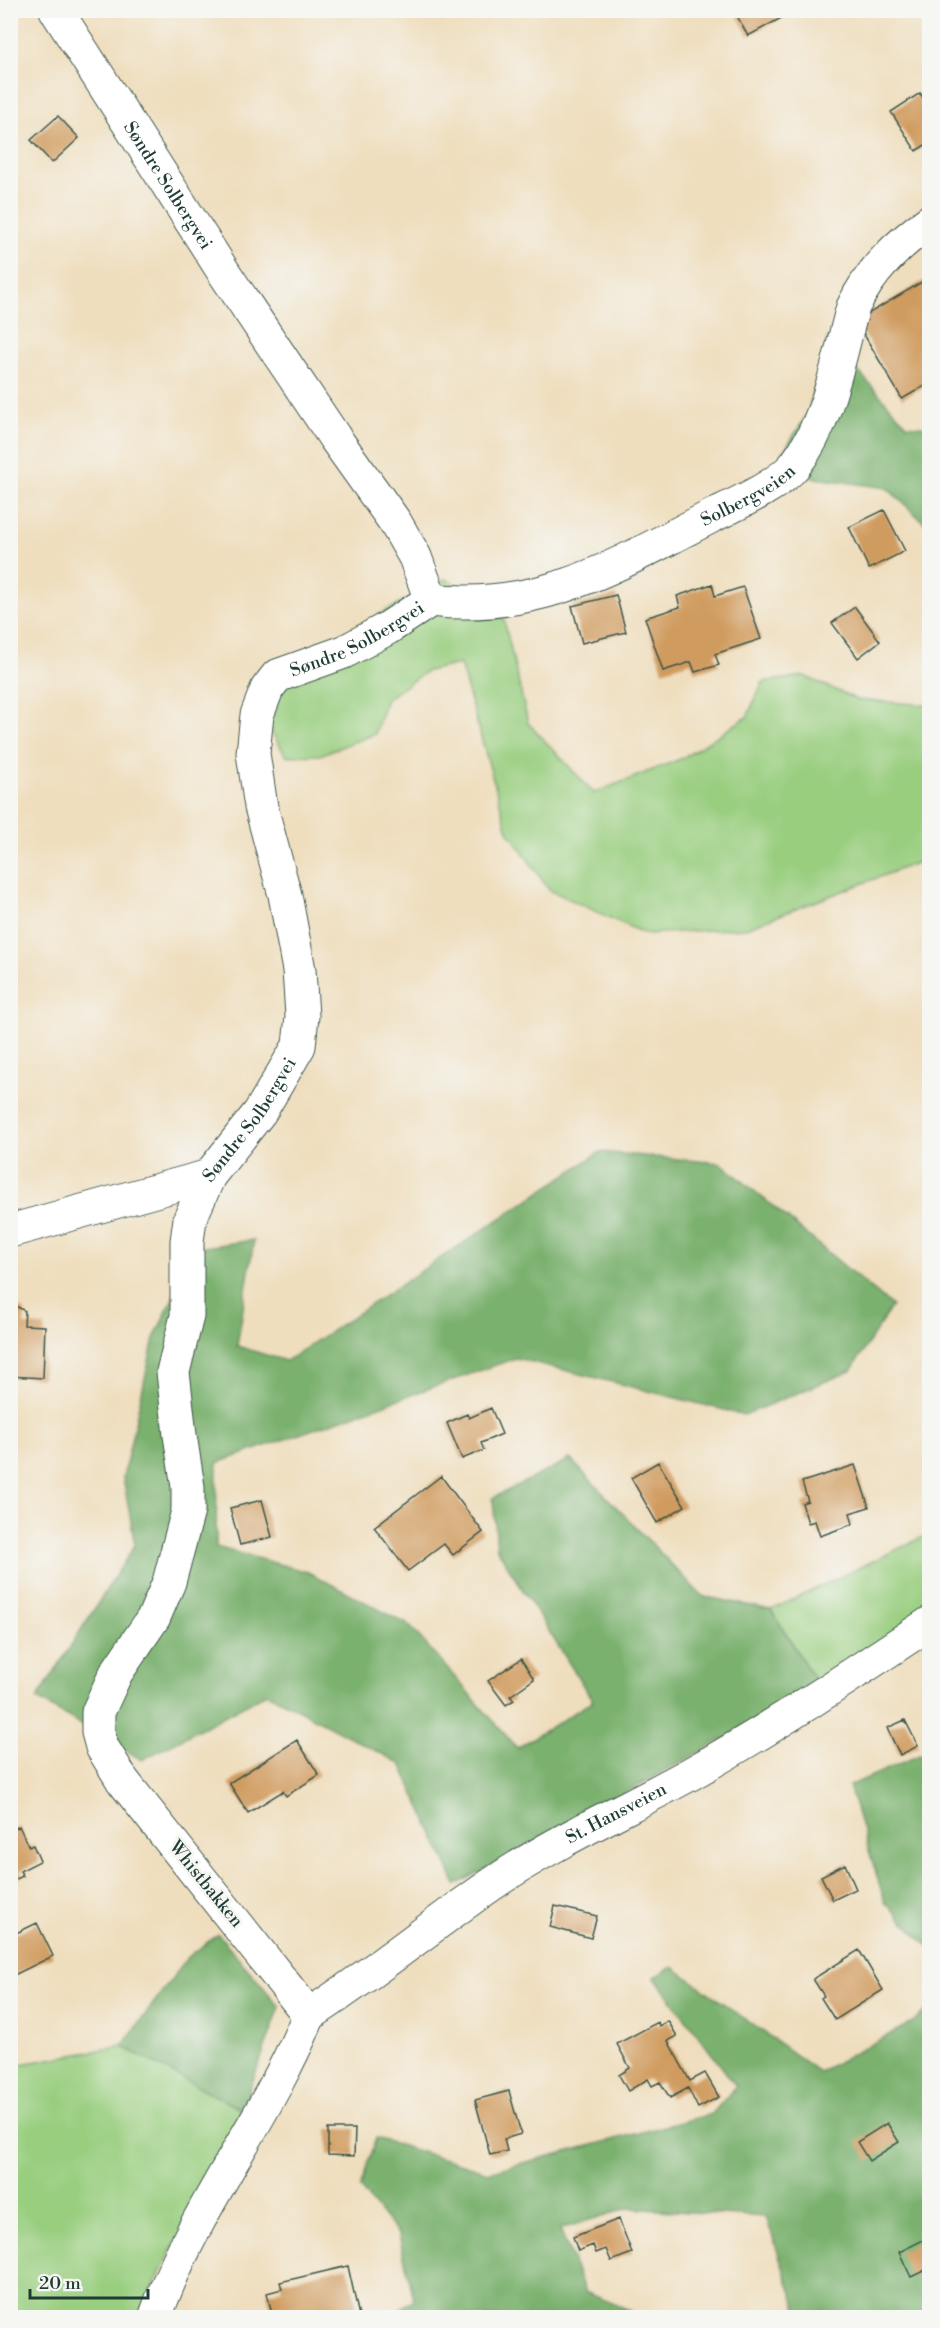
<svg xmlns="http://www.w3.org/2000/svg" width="940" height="2328" font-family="'Libre Bodoni',serif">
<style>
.green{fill:#99ce7f;stroke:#5c865a;stroke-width:1.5}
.forest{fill:#7ab16e;stroke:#4c7751;stroke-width:1.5}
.building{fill:#d09b5e}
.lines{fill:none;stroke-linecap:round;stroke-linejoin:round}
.minor-casing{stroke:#3e5549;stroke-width:35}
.minor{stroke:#fff;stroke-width:33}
.labels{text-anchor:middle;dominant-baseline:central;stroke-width:6;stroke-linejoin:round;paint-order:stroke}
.street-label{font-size:18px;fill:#1f3d34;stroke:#f6f6f2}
</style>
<rect width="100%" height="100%" fill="#f6f6f2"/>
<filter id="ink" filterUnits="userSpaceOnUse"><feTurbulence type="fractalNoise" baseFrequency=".0167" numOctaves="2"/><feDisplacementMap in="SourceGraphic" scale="12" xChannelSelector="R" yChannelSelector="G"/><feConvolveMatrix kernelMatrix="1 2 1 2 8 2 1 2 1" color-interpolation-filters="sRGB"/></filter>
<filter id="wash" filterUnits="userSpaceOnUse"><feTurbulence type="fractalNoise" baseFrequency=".008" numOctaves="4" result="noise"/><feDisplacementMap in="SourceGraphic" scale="24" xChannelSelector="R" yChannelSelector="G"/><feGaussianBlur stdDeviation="1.35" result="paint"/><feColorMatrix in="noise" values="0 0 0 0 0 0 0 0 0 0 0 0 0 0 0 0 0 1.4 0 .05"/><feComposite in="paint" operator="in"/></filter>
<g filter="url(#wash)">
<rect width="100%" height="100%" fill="#efdebe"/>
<path class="green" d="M 445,579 L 470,591 L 504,620 L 528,723 L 594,793 L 683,758 L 747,717 L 763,682 L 804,676 L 858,700 L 929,705 L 929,856 L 916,863 L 746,928 L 645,934 L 549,890 L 508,831 L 460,664 L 427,671 L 386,699 L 375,734 L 320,755 L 286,756 L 268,726 L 291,662 Z
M 929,1534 L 929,1615 L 819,1687 L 771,1610 Z
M 122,2046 L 242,2110 L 146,2301 L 145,2317 L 11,2318 L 11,2066 Z"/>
<path class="forest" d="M 828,338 L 907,425 L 929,427 L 929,527 L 887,488 L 771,472 L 808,413 Z
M 600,1152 L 721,1163 L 892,1306 L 851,1371 L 744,1415 L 516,1358 L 217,1463 L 216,1547 L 308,1572 L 409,1625 L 517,1748 L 593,1701 L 497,1549 L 493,1498 L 570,1459 L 702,1596 L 771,1610 L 819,1687 L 456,1885 L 401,1764 L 267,1693 L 142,1760 L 37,1699 L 135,1545 L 123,1477 L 154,1338 L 197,1248 L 254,1240 L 237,1346 L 286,1361 Z
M 929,1751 L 929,1947 L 885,1902 L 849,1786 Z
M 218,1934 L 280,2007 L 242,2110 L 122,2046 L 187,1958 Z
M 673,1967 L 819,2072 L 913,2022 L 929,2008 L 929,2317 L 800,2317 L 766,2217 L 629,2208 L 560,2229 L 585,2292 L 630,2310 L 634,2317 L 389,2317 L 414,2299 L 399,2235 L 360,2188 L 376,2138 L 488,2172 L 712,2114 L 736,2086 L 654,1977 Z"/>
<g id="blocks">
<path class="building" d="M 734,10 L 800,10 L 787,18 L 785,16 L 748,36 Z
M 920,93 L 930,108 L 930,142 L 916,151 L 891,112 Z
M 58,116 L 79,138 L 52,163 L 31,140 Z
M 930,277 L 930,383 L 902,399 L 856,321 Z
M 884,510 L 905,551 L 869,569 L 849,527 Z
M 712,584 L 715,596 L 743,587 L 761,639 L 715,654 L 719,665 L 695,672 L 691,662 L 663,671 L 645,618 L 680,607 L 677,596 Z
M 616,595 L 626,632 L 582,643 L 572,606 Z
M 855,607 L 880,641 L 858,658 L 832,623 Z
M 10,1303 L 25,1311 L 24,1325 L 45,1326 L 43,1378 L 10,1376 Z
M 491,1408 L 502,1434 L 481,1443 L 484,1450 L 462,1459 L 447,1423 L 467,1414 L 469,1418 Z
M 658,1462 L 685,1506 L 657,1523 L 631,1478 Z
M 855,1465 L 869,1507 L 850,1513 L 853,1524 L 820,1536 L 815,1521 L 808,1523 L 802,1503 L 808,1501 L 802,1482 Z
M 441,1476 L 483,1532 L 453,1555 L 444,1544 L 408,1571 L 374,1527 Z
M 262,1500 L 272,1537 L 240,1545 L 230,1508 Z
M 521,1659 L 534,1679 L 510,1696 L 514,1700 L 506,1705 L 488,1681 Z
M 905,1720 L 918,1746 L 900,1755 L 887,1728 Z
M 297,1740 L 319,1775 L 286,1796 L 283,1791 L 248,1813 L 229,1783 Z
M 19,1826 L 29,1847 L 33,1845 L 40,1861 L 20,1871 L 23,1876 L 10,1882 L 10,1831 Z
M 845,1864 L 856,1889 L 833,1900 L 821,1876 Z
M 555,1906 L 597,1916 L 591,1938 L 550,1927 Z
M 37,1923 L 53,1956 L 10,1977 L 10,1936 Z
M 859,1950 L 883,1990 L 835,2020 L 821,1998 L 824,1996 L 813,1979 Z
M 668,2021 L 677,2036 L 668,2041 L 690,2081 L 705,2073 L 719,2097 L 698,2108 L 688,2088 L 670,2098 L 660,2082 L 652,2086 L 648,2079 L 628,2091 L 619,2075 L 630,2068 L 617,2044 L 658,2022 L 659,2026 Z
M 509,2091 L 521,2134 L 504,2139 L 507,2151 L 490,2155 L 475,2100 Z
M 887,2123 L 899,2142 L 869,2161 L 857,2142 Z
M 328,2129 L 355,2129 L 354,2156 L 328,2155 Z
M 619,2219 L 632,2253 L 611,2261 L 606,2249 L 596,2253 L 593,2245 L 578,2251 L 573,2237 Z
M 927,2238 L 930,2239 L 930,2268 L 911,2277 L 899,2252 Z
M 348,2266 L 359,2316 L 273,2318 L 267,2293 L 282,2289 L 280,2282 Z"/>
</g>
</g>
<g filter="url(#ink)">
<use href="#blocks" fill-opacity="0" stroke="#3e5549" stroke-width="1.5"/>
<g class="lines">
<g class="minor-casing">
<g id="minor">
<path id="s1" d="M 56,10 L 223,271 L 335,438 L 395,522 L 415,557 L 431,600"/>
<path id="s2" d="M 431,600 C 540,613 617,565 710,517 C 734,505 778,486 795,465 C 829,421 838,360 853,307 C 870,271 897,245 930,221"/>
<path d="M 10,1231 L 209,1176"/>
<path id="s3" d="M 309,2015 L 123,1781 L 102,1747 L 98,1732 L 98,1712 L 116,1673 L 154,1617 L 169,1582 L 188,1511 L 188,1487 L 180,1435 L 173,1372 L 187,1316 L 187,1241 L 190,1219 L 209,1176 L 260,1112 L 299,1046 L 302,1016 L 299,970 L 285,895 L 261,807 L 253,753 L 257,715 L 267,689 L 277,676 L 344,652 L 388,628 L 431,600"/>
<path id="s4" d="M 309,2015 C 374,1973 434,1923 498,1880 C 559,1839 627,1809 692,1773 C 774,1727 852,1675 930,1623"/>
<path d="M 155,2318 C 192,2210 267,2119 309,2015"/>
</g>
</g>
<use href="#minor" class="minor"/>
</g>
</g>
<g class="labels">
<g class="street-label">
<text stroke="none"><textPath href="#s1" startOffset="208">Søndre Solbergvei</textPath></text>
<text stroke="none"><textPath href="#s2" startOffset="340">Solbergveien</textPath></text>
<text stroke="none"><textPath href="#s3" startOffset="1566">Søndre Solbergvei</textPath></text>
<text stroke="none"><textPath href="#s3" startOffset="1008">Søndre Solbergvei</textPath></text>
<text stroke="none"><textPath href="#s4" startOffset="368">St. Hansveien</textPath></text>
<text transform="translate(206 1884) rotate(51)">Whistbakken</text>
</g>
</g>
<rect width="940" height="2328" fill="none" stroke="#f6f6f2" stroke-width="36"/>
<path d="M30 2289v9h118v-9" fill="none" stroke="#1f3d34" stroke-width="3"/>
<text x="39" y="2289" font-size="18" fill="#1f3d34" stroke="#f6f6f2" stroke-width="4.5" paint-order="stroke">20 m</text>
</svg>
